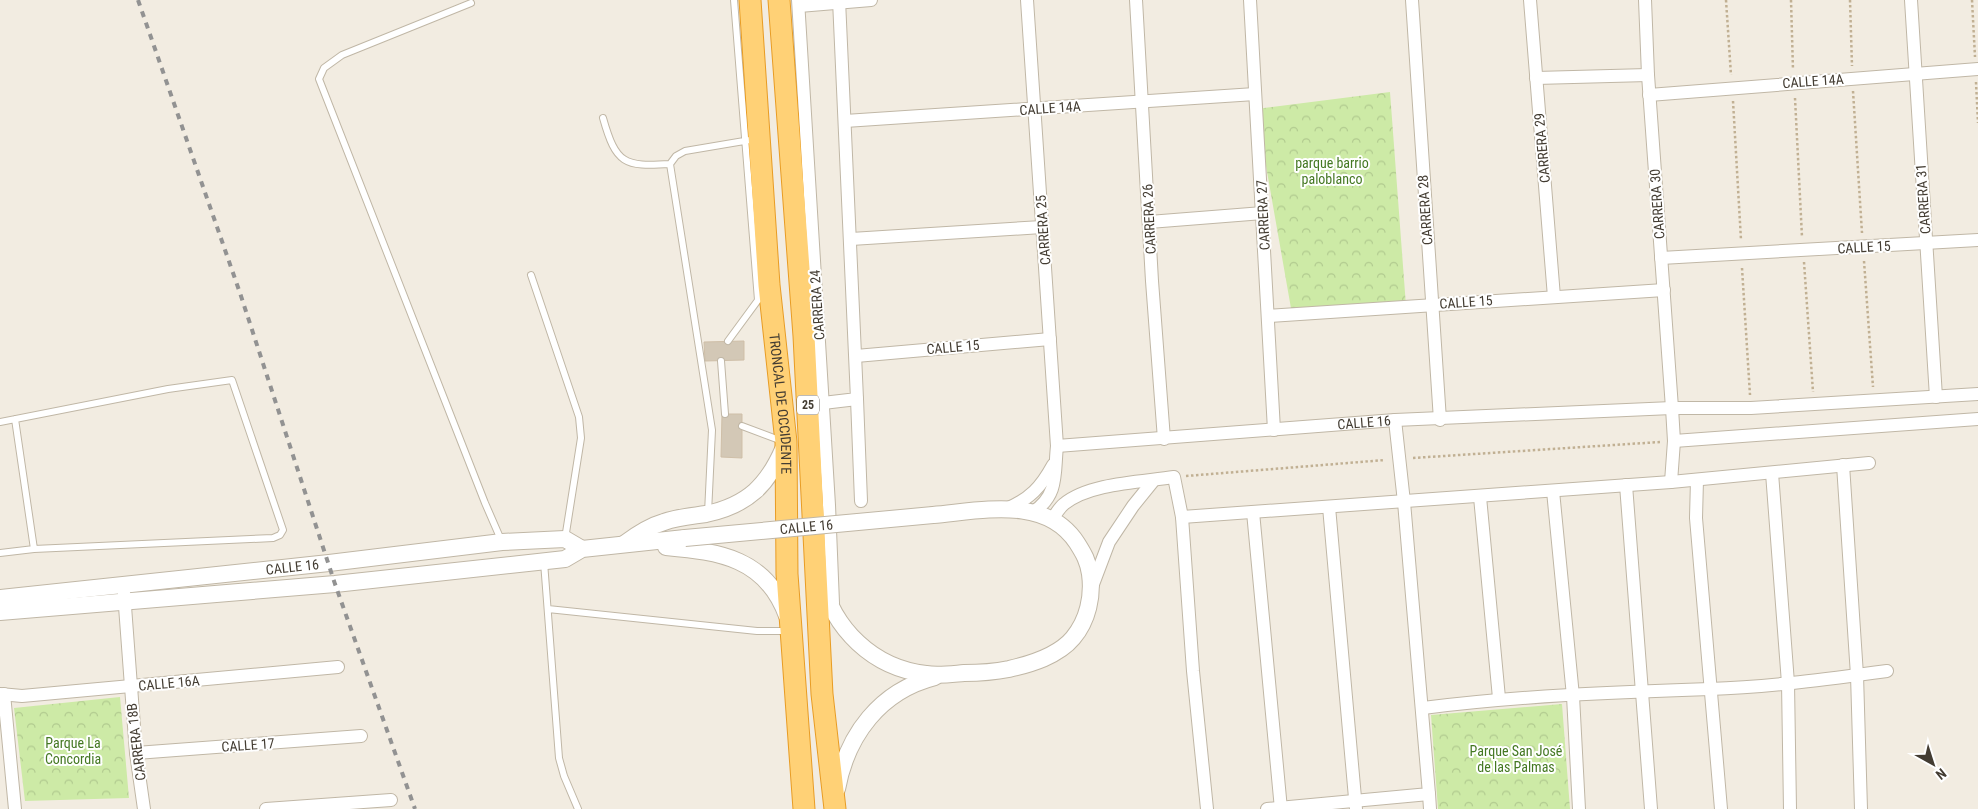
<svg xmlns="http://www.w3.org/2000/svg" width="1978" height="809" font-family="'Roboto Condensed',sans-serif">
<defs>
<pattern id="park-crowns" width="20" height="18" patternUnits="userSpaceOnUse" patternTransform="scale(1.25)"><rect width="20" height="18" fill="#cdeaa6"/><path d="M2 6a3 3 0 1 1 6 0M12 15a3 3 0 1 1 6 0" fill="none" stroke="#b1ca8f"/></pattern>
</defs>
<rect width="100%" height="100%" fill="#f2ece1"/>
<path fill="url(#park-crowns)" d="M1390,92l16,214 -114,8 -36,-205z
M120,697l9,101 -104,3 -11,-93z
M1562,704l8,105h-132l-7,-94z"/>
<path fill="#d3c8b6" stroke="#cfbfa8" d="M744,341v19l-39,1 -1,-19z
M722,414h20v44l-21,-1z"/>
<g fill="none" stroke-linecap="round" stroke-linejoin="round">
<defs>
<path id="service" d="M734,0l24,300
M471,3l-129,52 -18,13 -5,11 166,424 17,39
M603,118c13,46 21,49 67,46
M531,275l48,142 2,21 -16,101
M728,341l33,-45
M721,361l4,53
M0,422l168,-33 64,-9 51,150 -3,5 -7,3 -239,11
M742,426l40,15
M708,513l4,-83 -42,-266 6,-8 9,-5 71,-12
M0,553l34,-4 -19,-130
M544,562l15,196 5,18 14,33
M548,609l209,22h32"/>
<g id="minor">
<path d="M798,0l31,505 4,98"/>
<path d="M1027,0l30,446c-3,27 2,49 -24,66"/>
<path d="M1136,0l16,281 12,158"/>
<path d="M1250,0l24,430"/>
<path d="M1412,0l28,420"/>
<path d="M1530,0l24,297"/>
<path d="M1645,0l3,75 24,333 2,33 -3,41"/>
<path d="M1911,0l25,397"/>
<path d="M799,6l72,-6"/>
<path d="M1536,78l112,-3"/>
<path d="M1649,95l329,-26"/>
<path d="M845,121l410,-27"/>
<path d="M1149,222l114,-9"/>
<path d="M851,239l191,-12"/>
<path d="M1661,258l317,-18"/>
<path d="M1268,316l396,-26"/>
<path d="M856,356l194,-17"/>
<path d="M857,399l4,102"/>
<path d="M823,403l34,-4 -18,-399"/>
<path d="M1674,441l304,-22"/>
<path id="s1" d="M1057,446l338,-26 277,-12h79l227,-14"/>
<path d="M1843,465l14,210 4,134"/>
<path d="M1772,473l16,210 2,126"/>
<path d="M1697,480l-1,38 25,291"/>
<path d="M1626,485l25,324"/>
<path d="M1553,491l20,205 6,113"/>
<path d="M1480,497l19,201"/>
<path d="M1329,507l27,302"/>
<path d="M1006,509c24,-10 35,-22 47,-44"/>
<path d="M1253,512l28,297"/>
<path d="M1182,517l489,-35 198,-19"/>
<path d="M1052,519c4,-5 7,-11 12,-15 25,-21 78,-22 110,-27l8,40 11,154 14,138"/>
<path d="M1092,587l17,-45 24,-36 21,-26"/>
<path d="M124,593l12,160 8,56"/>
<path d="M0,694l22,2 316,-29"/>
<path d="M4,694l11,115"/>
<path d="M1423,708c95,-12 191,-16 287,-19 59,-2 119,-10 177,-18"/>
<path d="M136,753l225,-17"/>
<path d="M1429,794l1,15"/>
<path d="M266,809l125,-9"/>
<path d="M1267,809l162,-15 -25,-292 -9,-82"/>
</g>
<g id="tertiary">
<path d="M624,544c12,-9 26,-18 40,-22 13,-5 29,-6 42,-8 42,-9 62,-29 78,-67"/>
<path d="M666,547c54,5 100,11 121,69"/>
<path d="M821,578c12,51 52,90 105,96 12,2 26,0 38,-1 15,0 30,-1 45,-4 22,-5 49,-13 64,-31 15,-18 20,-42 17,-64 -2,-13 -6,-20 -13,-31 -31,-48 -96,-32 -144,-28"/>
<path id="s2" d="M0,598l329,-35 173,-21 63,-3 17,10"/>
<path d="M0,612l335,-28 230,-25 17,-10 103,-11"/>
<path d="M837,789c10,-54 43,-98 98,-112"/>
</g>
<g id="trunk">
<path id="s3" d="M750,0l19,285 17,157 1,132 17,235"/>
<path d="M779,0l25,336 18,358 13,115"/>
</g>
</defs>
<use href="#service" stroke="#c0b7a6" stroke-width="8"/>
<use href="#minor" stroke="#c0b7a6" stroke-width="14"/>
<use href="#tertiary" stroke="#c0b7a6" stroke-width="18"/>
<use href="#trunk" stroke="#e89c24" stroke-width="23"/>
<path stroke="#c1b093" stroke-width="2.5" stroke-dasharray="2.5 2.5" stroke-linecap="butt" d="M1726,0l5,75
M1791,0l2,70
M1850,0l2,66
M1972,0l3,57
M1976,82l2,41
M1853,91l9,142
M1795,98l7,139
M1733,101l8,139
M1864,261l9,126
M1804,262l9,130
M1742,268l8,127
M1413,458l247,-16
M1186,476l199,-16"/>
<use href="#service" stroke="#fff" stroke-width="6"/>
<use href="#minor" stroke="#fff" stroke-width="12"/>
<use href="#tertiary" stroke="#fff" stroke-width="16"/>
<use href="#trunk" stroke="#ffd176" stroke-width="21"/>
<path stroke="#929292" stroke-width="4" stroke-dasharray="6 6" stroke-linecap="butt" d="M138,0l102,293 95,291 80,225"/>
<defs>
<g id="tertiary-bridge">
<path id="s4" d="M685,538l248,-23"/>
</g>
</defs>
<use href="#tertiary-bridge" stroke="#c0b7a6" stroke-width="18" stroke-linecap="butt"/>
<use href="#tertiary-bridge" stroke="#fff" stroke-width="16"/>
</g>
<g text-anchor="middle" stroke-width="4" stroke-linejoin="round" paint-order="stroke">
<rect fill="#fff" stroke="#7b7670" stroke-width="1" x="797" y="395.5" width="22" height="19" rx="4"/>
<g font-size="12" font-weight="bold" fill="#433c32">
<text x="808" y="409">25</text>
</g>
<g font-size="14" fill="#433c32" stroke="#fff">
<text transform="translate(1813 81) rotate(-4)" y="5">CALLE 14A</text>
<text transform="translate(1050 108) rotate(-4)" y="5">CALLE 14A</text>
<text transform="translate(1542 148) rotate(-95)" y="5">CARRERA 29</text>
<text transform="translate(1923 199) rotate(-94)" y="5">CARRERA 31</text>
<text transform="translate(1657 204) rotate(-94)" y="5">CARRERA 30</text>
<text transform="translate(1425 210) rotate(-94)" y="5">CARRERA 28</text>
<text transform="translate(1263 215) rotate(-93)" y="5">CARRERA 27</text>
<text transform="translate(1149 219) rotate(-93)" y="5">CARRERA 26</text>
<text transform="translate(1043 230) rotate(-94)" y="5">CARRERA 25</text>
<text transform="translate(1864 247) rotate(-3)" y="5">CALLE 15</text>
<text transform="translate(1466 302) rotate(-4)" y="5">CALLE 15</text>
<text transform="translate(817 305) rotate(-94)" y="5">CARRERA 24</text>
<text transform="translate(953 347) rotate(-5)" y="5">CALLE 15</text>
<text dy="5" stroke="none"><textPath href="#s3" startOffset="405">TRONCAL DE OCCIDENTE</textPath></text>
<text dy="5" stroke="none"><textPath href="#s1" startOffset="308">CALLE 16</textPath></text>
<text dy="5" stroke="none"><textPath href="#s4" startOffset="122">CALLE 16</textPath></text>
<text dy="5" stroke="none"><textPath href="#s2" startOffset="294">CALLE 16</textPath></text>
<text transform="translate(169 683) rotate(-5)" y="5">CALLE 16A</text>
<text transform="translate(136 742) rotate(-97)" y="5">CARRERA 18B</text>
<text transform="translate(248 745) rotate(-4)" y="5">CALLE 17</text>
</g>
<g font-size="14" fill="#447822" stroke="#fff">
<text x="1332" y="168">parque barrio<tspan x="1332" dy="16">paloblanco</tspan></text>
<text x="73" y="748">Parque La<tspan x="73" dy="16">Concordia</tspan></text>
<text x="1516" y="756">Parque San José<tspan x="1516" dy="16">de las Palmas</tspan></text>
</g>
</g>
<g transform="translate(1933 764) rotate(141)" stroke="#ffffff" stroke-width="4" paint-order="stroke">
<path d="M0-4L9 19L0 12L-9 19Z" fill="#433c32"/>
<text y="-8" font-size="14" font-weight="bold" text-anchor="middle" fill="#433c32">N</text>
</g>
</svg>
